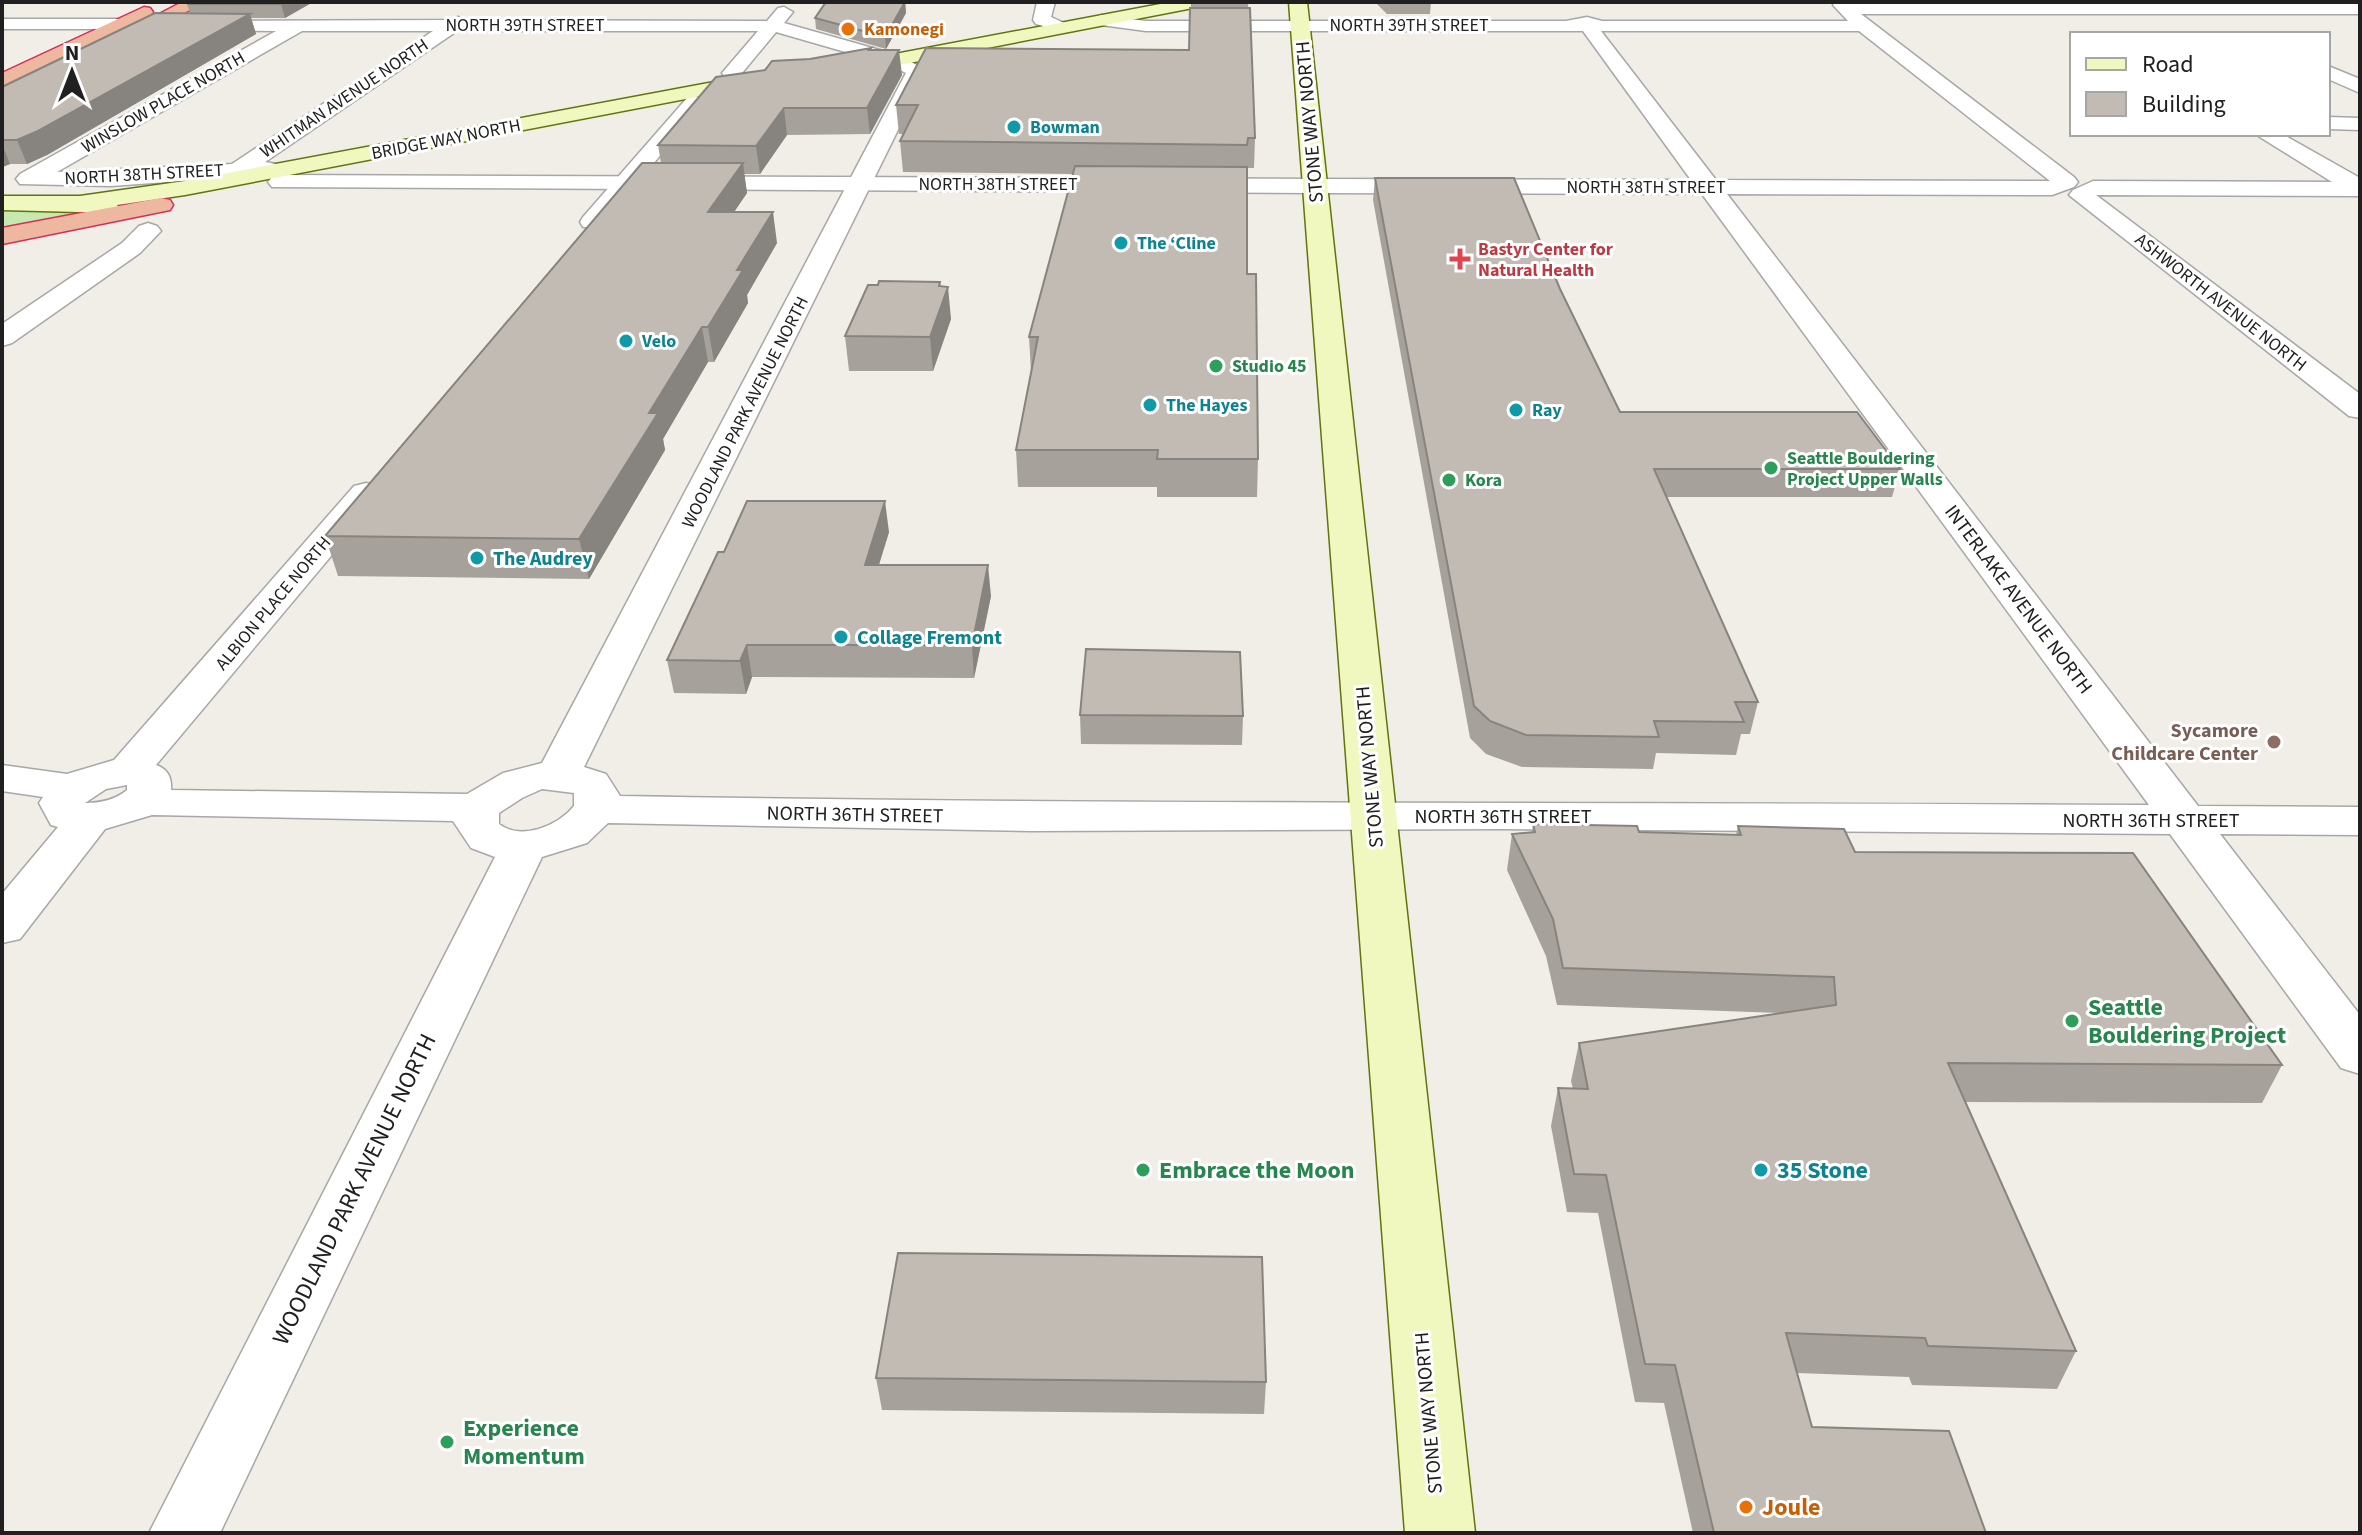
<svg xmlns="http://www.w3.org/2000/svg" width="2362" height="1535" font-family="'Source Sans 3',sans-serif">
<rect width="100%" height="100%" fill="#f0eee7"/>
<path fill="#c7e8b0" d="M2,211l81,2 -81,16z"/>
<g fill="none" stroke-linecap="round" stroke-linejoin="round">
<defs>
<path id="minor" d="M1037,2h18l-4,15 22,10 -3,4 -6,1 -28,-8 -3,-4z
M1835,2l525,2v10h-499l213,163 4,5 -4,5 -22,8 -325,-1 471,612 162,1v28l-140,-1 140,181v59l-19,-6 -171,-234 -669,-5 -469,2 -424,-8 -21,20 -45,14 -322,676h-71l346,-676 -24,-9 -18,-27 -301,-6 -47,14 -85,110 -18,4v-49l56,-67 -7,-2 -12,-22 4,-6 -41,-6v-26l65,9 47,-14 240,-274 12,-3 12,3 5,7 -5,7 -222,265c12,4 16,13 15,25l296,4 36,-21 39,-10 364,-690 -19,-9 -111,-32 -34,41 13,10 -10,6 -17,-8 -6,-8 36,-42h-301l-192,131 11,2 3,5 -3,5 -165,12 -91,-2 -4,-5 4,-5 256,-143 -82,-1 -6,-1 -3,-4 3,-4 261,-1 9,-3 8,3 301,1 11,-13 6,-1 9,5 -9,11 117,33 26,15 -343,696 22,7 14,22c510,9 1019,6 1529,9l-447,-611 -387,-1 -8,-2 -4,-5 4,-5 8,-2 376,1 -108,-149h-437l-45,-6 -9,-5 9,-5 45,6h420l21,-4 15,4h246l-15,-16zM302,31h131l-201,133 -175,8zM1601,31h258l191,150 -334,-1zM127,785v5c-12,10 -26,13 -42,13l21,-14zM542,789l32,4v13c-16,20 -53,35 -75,18v-11l23,-15z
M2328,66l32,13v14l-32,-14z
M694,96l7,2 3,4 -3,4 -100,121h-18l-3,-5 3,-5 104,-119z
M2328,117l32,1v12l-32,-1z
M2255,134h27l78,44v18l-264,-1 264,199v24l-11,-2 -280,-221 4,-5 20,-9 239,1z
M148,223l9,3 4,5 -21,22 -128,90 -10,3v-22l120,-81 17,-17z"/>
<path id="tertiary" d="M2,19h118l9,5 -9,5h-118z
M280,175l1035,4 8,2 4,5 -4,5 -8,2 -1043,-6 -4,-5 4,-5z"/>
<path id="secondary" d="M1171,2h36l-9,5 -356,69 -10,-6 10,-6z
M1289,2h18l168,1531h-70z
M762,73l10,6 -3,4 -584,112 -68,10 2,3 -3,5 -114,-3v-14h78l105,-15z"/>
<path id="trunk" d="M182,2h23l-79,42 -7,2 -9,-6z
M144,7l6,1 3,4 -3,4 -148,71v-14z
M161,198l9,2 3,5 -3,5 -168,34v-16z"/>
</defs>
<use href="#minor" stroke="#a7a7a7" stroke-width="3"/>
<use href="#tertiary" stroke="#a7a7a7" stroke-width="3"/>
<use href="#secondary" stroke="#61750a" stroke-width="3"/>
<use href="#trunk" stroke="#d42f5a" stroke-width="3"/>
<use href="#minor" fill="#fff" fill-rule="evenodd"/>
<use href="#tertiary" fill="#fff" fill-rule="evenodd"/>
<use href="#secondary" fill="#f0f7bf" fill-rule="evenodd"/>
<use href="#trunk" fill="#eeb7a0" fill-rule="evenodd"/>
</g>
<path fill="#a6a19b" d="M192,2h121l-28,16h-34l5,16 -209,121 -20,9h-17l-8,3v-80l188,-74 -3,-9z
M905,2l1,11 -20,36 -70,-20 -1,-11z
M1191,2h57l7,136 -1,30h-7v106l11,185 -1,38h-100v-10h-139l-2,-37 15,-79 -2,-34 44,-163 -170,-2 -3,-31 3,-7h-4l-3,-29 293,-55z
M1375,2h56l-1,12h-43z
M871,50l31,25 -32,59 -83,1 -27,39h-16l3,19 -13,19 43,31 -30,52 1,8 -34,59h-6l-45,77 2,11 -76,129 -251,-3 -13,-40 336,-373 -3,-18 107,-75 45,-11z
M1375,178l185,111 60,123 280,57 -8,28h-225l91,205 -8,32h-9l-5,21 -80,-2 -3,16 -131,-2 -36,-13 -16,-16 -97,-538z
M941,286l10,33 -18,52h-84l-4,-35z
M889,532l-10,33 112,31 -17,82 -222,-1 -6,17 -72,-1 -7,-33 57,-108z
M1080,715l163,1 -1,29 -161,-1z
M1533,824l106,8 97,3 2,-9 117,26 427,213 -20,38 -297,-1 111,249 -19,38 -145,-4 -3,-8 -112,-4 15,54 174,106h-293l-29,-130 -29,-1 -37,-189 -31,-1 -16,-86 7,-38 15,1 -2,-8 8,-38 203,-30 -225,-8 -11,-49 -39,-86 5,-36 20,-1z
M876,1378l390,4 -2,32 -382,-4z"/>
<path fill="#87837e" d="M285,2h28l-28,16 -4,-14z
M905,2l1,11 -20,36 -1,-12z
M250,14l6,20 -209,121 -20,9 -10,-24z
M899,50l3,25 -32,59 -3,-26z
M784,108l3,27 -27,39 -4,-28z
M2,144l8,20 -7,3 -1,-4z
M743,163l4,30 -34,50 -5,-31z
M773,212l4,31 -30,52 1,8 -34,59 -6,-35 29,-57z
M940,282l2,21 6,-16 3,32 -18,52 -3,-34z
M702,327l6,35 -45,77 2,11 -76,129 -10,-40 70,-126z
M885,501l4,31 -20,64 -4,-31z
M988,565l3,31 -17,82 -2,-33z
M747,645l5,32 -6,17 -6,-33z"/>
<path fill="#c1bbb4" stroke="#87837e" stroke-width="2" d="M192,2h93l-4,2h-94z
M826,2h79l-20,35 -70,-19z
M1190,8h60l5,130h-7l-1,7 -347,-4 18,-36h-22l30,-57 263,2z
M155,13l95,1 -212,117 -21,9h-15v-53z
M871,48l-2,2h30l-32,58h-83l-28,38 -98,-1 58,-68 49,-7 7,-9 38,-2z
M642,163h101l-35,49h65l-36,58h6l-35,57h-6l-53,86h9l-79,126 -254,-3z
M1075,166l172,1v107h9l2,185h-101l1,-9h-142l22,-113h-9z
M1375,178h139l46,111 60,123h237l43,57h-246l104,233h-23l9,20 -90,-1 5,16 -133,-2 -36,-14 -16,-15z
M879,281l61,1 -1,4 9,1 -18,50 -85,-1 23,-51h10z
M747,501h138l-20,64h123l-16,80h-225l-7,16 -73,-1 51,-108h6z
M1086,649l154,3 3,64 -163,-1z
M1533,824l104,2 2,6 102,3 -3,-9 106,3 11,23 278,1 149,212 -334,-2 128,288 -148,-5 -3,-8 -139,-5 26,94 137,4 37,102h-272l-39,-168 -30,-1 -39,-189 -32,-1 -16,-86 30,1 -9,-46 257,-38 -2,-28 -271,-9 -10,-49 -41,-85 23,-2z
M898,1253l364,4 4,125 -390,-4z"/>
<g fill="#e8710a" stroke="#fff" stroke-width="3">
<circle cx="848" cy="29" r="8"/>
<circle cx="1746" cy="1507" r="8"/>
</g>
<g fill="#0f9aa8" stroke="#fff" stroke-width="3">
<circle cx="1014" cy="127" r="8"/>
<circle cx="1121" cy="243" r="8"/>
<circle cx="626" cy="341" r="8"/>
<circle cx="1150" cy="405" r="8"/>
<circle cx="1516" cy="410" r="8"/>
<circle cx="477" cy="558" r="8"/>
<circle cx="841" cy="637" r="8"/>
<circle cx="1761" cy="1170" r="8"/>
</g>
<path fill="#e0444e" stroke="#fff" stroke-width="3" d="M1456 247h8v8h8v8h-8v8h-8v-8h-8v-8h8z"/>
<g fill="#2e9e5b" stroke="#fff" stroke-width="3">
<circle cx="1216" cy="366" r="8"/>
<circle cx="1771" cy="468" r="8"/>
<circle cx="1449" cy="480" r="8"/>
<circle cx="2072" cy="1021" r="8"/>
<circle cx="1143" cy="1170" r="8"/>
<circle cx="447" cy="1442" r="8"/>
</g>
<circle fill="#8d6e63" stroke="#fff" stroke-width="3" cx="2274" cy="742" r="8"/>
<g text-anchor="middle" stroke-width="6" stroke-linejoin="round" paint-order="stroke">
<g font-size="18" fill="#202020" stroke="#fff">
<text x="525" y="31">NORTH 39TH STREET</text>
<text x="1409" y="31">NORTH 39TH STREET</text>
<text transform="translate(344 98) rotate(-34)" y="6">WHITMAN AVENUE NORTH</text>
<text transform="translate(163 102) rotate(-30)" y="6">WINSLOW PLACE NORTH</text>
<text transform="translate(446 139) rotate(-11)" y="6">BRIDGE WAY NORTH</text>
<text transform="translate(144 174) rotate(-3)" y="6">NORTH 38TH STREET</text>
<text x="998" y="190">NORTH 38TH STREET</text>
<text x="1646" y="193">NORTH 38TH STREET</text>
<text transform="translate(2221 302) rotate(38)" y="6">ASHWORTH AVENUE NORTH</text>
<text transform="translate(745 412) rotate(-63)" y="6">WOODLAND PARK AVENUE NORTH</text>
<text transform="translate(273 603) rotate(-50)" y="6">ALBION PLACE NORTH</text>
</g>
<g font-size="18" font-weight="bold" fill="#c56008" stroke="#fff" text-anchor="start">
<text x="864" y="35">Kamonegi</text>
</g>
<g font-size="18" font-weight="bold" fill="#0d838f" stroke="#fff" text-anchor="start">
<text x="1030" y="133">Bowman</text>
<text x="1137" y="249">The ‘Cline</text>
<text x="642" y="347">Velo</text>
<text x="1166" y="411">The Hayes</text>
<text x="1532" y="416">Ray</text>
</g>
<g font-size="18" font-weight="bold" fill="#be3a42" stroke="#fff" text-anchor="start">
<text x="1478" y="255">Bastyr Center for<tspan x="1478" dy="21">Natural Health</tspan></text>
</g>
<g font-size="18" font-weight="bold" fill="#27864d" stroke="#fff" text-anchor="start">
<text x="1232" y="372">Studio 45</text>
<text x="1787" y="464">Seattle Bouldering<tspan x="1787" dy="21">Project Upper Walls</tspan></text>
<text x="1465" y="486">Kora</text>
</g>
<g font-size="20" fill="#202020" stroke="#fff">
<text transform="translate(1309 122) rotate(-95)" y="7">STONE WAY NORTH</text>
<text transform="translate(2019 599) rotate(53)" y="7">INTERLAKE AVENUE NORTH</text>
<text transform="translate(1369 767) rotate(-95)" y="7">STONE WAY NORTH</text>
<text transform="translate(855 814) rotate(1)" y="7">NORTH 36TH STREET</text>
<text x="1503" y="823">NORTH 36TH STREET</text>
<text x="2151" y="827">NORTH 36TH STREET</text>
<text transform="translate(1428 1413) rotate(-95)" y="7">STONE WAY NORTH</text>
</g>
<g font-size="20" font-weight="bold" fill="#0d838f" stroke="#fff" text-anchor="start">
<text x="493" y="565">The Audrey</text>
<text x="857" y="644">Collage Fremont</text>
</g>
<g font-size="20" font-weight="bold" fill="#785e54" stroke="#fff" text-anchor="end">
<text x="2258" y="737">Sycamore<tspan x="2258" dy="23">Childcare Center</tspan></text>
</g>
<g font-size="24" font-weight="bold" fill="#27864d" stroke="#fff" text-anchor="start">
<text x="2088" y="1015">Seattle<tspan x="2088" dy="28">Bouldering Project</tspan></text>
<text x="1159" y="1178">Embrace the Moon</text>
<text x="463" y="1436">Experience<tspan x="463" dy="28">Momentum</tspan></text>
</g>
<g font-size="24" font-weight="bold" fill="#0d838f" stroke="#fff" text-anchor="start">
<text x="1777" y="1178">35 Stone</text>
</g>
<g font-size="24" fill="#202020" stroke="#fff">
<text transform="translate(354 1189) rotate(-64)" y="8">WOODLAND PARK AVENUE NORTH</text>
</g>
<g font-size="24" font-weight="bold" fill="#c56008" stroke="#fff" text-anchor="start">
<text x="1762" y="1515">Joule</text>
</g>
</g>
<rect width="2362" height="1535" fill="none" stroke="#202020" stroke-width="8"/>
<rect x="2070" y="32" width="260" height="104" fill="#ffffff" stroke="#a6a6a6" stroke-width="2"/>
<rect x="2086" y="58" width="40" height="12" fill="#f0f7bf" stroke="#a6a6a6" stroke-width="2"/>
<text x="2142" y="72" font-size="24" fill="#202020">Road</text>
<rect x="2086" y="92" width="40" height="24" fill="#c1bbb4" stroke="#a6a6a6" stroke-width="2"/>
<text x="2142" y="112" font-size="24" fill="#202020">Building</text>
<g transform="translate(72 72)" stroke="#ffffff" stroke-width="6" paint-order="stroke">
<path d="M0-6L14 30L0 20L-14 30Z" fill="#202020"/>
<text y="-12" font-size="22" font-weight="bold" text-anchor="middle" fill="#202020">N</text>
</g>
</svg>
